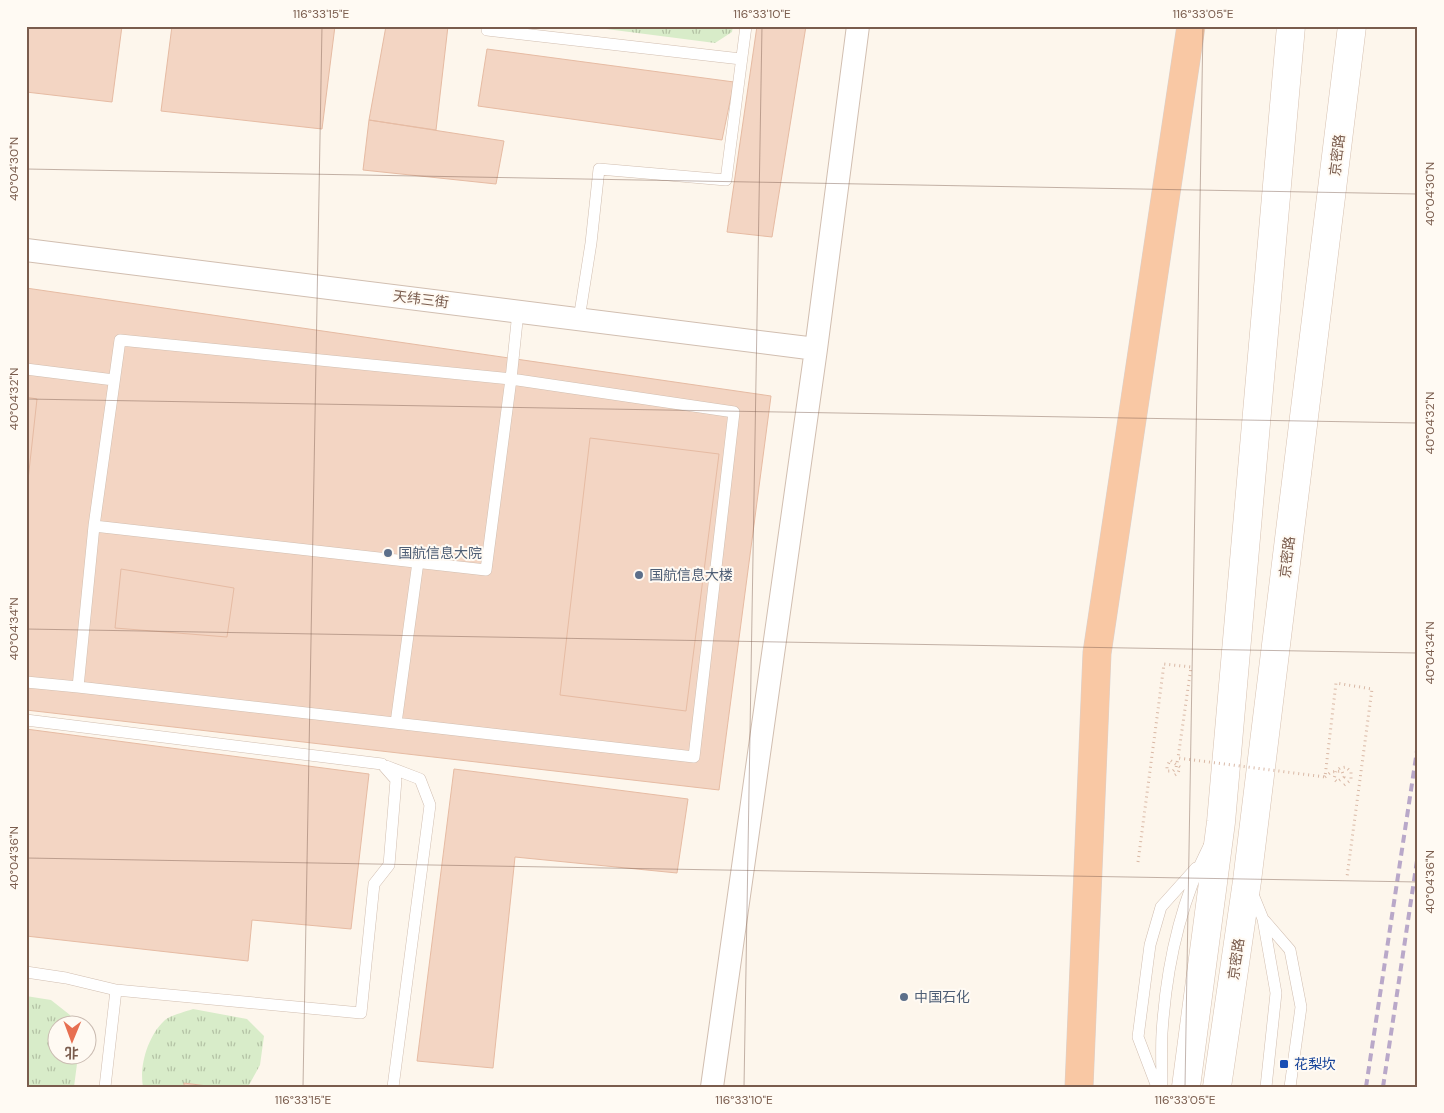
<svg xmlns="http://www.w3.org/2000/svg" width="1444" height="1113" font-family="'DM Sans','Noto Sans SC',sans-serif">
<defs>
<pattern id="grass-tufts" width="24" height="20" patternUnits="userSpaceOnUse" patternTransform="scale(1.25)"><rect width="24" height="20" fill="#d8ecc9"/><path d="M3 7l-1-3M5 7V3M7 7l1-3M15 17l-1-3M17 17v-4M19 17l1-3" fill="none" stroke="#b4c2a5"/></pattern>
</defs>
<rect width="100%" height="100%" fill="#fdf6ec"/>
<path fill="url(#grass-tufts)" d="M583,26h150l-1,6 -17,11z
M26,996l25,4 19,15 5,10 -17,1v30h20l-4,31h-48z
M193,1009l54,10 17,17 -4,29 -12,22h-33l-30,-4 -1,4h-41c-4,-21 5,-51 21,-66 6,-6 21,-9 29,-12z"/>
<path fill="#f3d5c3" stroke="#e6bba3" d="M26,26h96l-10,76 -86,-10z
M172,26h163l-13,103 -161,-18z
M386,26h62l-12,104 -67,-10z
M757,26h49l-34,211 -45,-5z
M487,49l247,33 -12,58 -244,-34z
M369,120l135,21 -8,43 -133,-14z
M26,288l745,108 -52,394 -693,-80z
M26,397l11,2 -11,99z
M590,438l129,16 -33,257 -126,-16z
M121,569l113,19 -7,49 -112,-9z
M26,729l343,45 -18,155 -99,-9 -4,41 -222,-25z
M454,769l234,30 -11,74 -162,-16 -22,211 -76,-7z
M184,1083l31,4h-31z"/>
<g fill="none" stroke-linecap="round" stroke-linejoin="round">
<defs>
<path id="service" d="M487,26v4l254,29
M579,319l12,-76 8,-74 127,11 20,-154
M26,369l88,11
M94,526l26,-186 391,39 223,33 -40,345 -616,-70 16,-161 392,44 25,-191 7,-67
M26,682l52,5
M26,720l356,44 14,16 -7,85 -15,19 -13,129 -245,-23 -50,-12 -40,-6
M396,723l22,-161
M386,766l34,13 10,26 -37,282
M1252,892l11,27 13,74 -10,94
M1264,920l26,30 11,57 -11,80
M105,1087l11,-97
M1157,1087l-19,-50 12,-92 11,-38 35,-39
M1162,1087c0,-18 -1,-36 0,-54 4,-63 18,-130 47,-187"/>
<path id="minor" d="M26,250l790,99
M712,1087l104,-738 42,-323"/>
<path id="secondary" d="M1186,1087l35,-265 70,-796
M1217,1087l30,-206 105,-855"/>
<path id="trunk" d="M1079,1087l18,-434 94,-627"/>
</defs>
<use href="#service" stroke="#d1beb0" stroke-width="12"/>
<use href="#minor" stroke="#d1beb0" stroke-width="24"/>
<use href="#secondary" stroke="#d6c0b0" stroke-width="29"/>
<use href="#trunk" stroke="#dad1cd" stroke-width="29"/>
<path stroke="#d9b8a5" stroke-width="3" stroke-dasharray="1 4" stroke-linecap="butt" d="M1175,775l3,-2 2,-6 -10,-7 -3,7v4h6l3,-3 2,-10
M1325,777l6,-5 11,-1 2,6 -7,5 -3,-3 2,-8 4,-3 6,-1 5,5v8l-8,6"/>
<use href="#service" stroke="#fff" stroke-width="11"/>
<use href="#minor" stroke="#fff" stroke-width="22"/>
<use href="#secondary" stroke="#fff" stroke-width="28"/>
<use href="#trunk" stroke="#f9c8a4" stroke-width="28"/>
<path stroke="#b9a8c9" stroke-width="4" stroke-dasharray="8 5" stroke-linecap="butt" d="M1366,1087l52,-343
M1383,1087l35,-233"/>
<path stroke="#d9b8a5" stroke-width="3" stroke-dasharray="1 4" stroke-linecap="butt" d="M1138,862l26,-198 27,3 -13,91 147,19 11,-94 36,6 -25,188"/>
</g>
<path fill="none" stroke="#7a5c4d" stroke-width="1" stroke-opacity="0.45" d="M26,169l1392,25M26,399l1392,24M26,629l1392,24M26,858l1392,24M303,1087l19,-1061M744,1087l18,-1061M1185,1087l18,-1061"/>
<g fill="#5c6f8a" stroke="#fffaf3" stroke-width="2">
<circle cx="388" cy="553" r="5"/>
<circle cx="639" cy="575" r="5"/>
<circle cx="904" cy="997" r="5"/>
</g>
<rect fill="#1a4fb4" stroke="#fffaf3" stroke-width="2" x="1279" y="1059" width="10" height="10" rx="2.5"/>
<g text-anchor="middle" stroke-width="4" stroke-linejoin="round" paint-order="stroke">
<g font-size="14" fill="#7a5c4d" stroke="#fffaf3">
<text transform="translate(1337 155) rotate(-83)" y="5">京密路</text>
<text transform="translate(421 299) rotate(7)" y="5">天纬三街</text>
<text transform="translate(1287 557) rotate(-83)" y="5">京密路</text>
<text transform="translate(1236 959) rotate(-82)" y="5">京密路</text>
</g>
<g font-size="14" fill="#4e5e75" stroke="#fffaf3" text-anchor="start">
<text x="398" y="558">国航信息大院</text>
<text x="649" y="580">国航信息大楼</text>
<text x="914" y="1002">中国石化</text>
</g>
<g font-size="14" fill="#164399" stroke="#fffaf3" text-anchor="start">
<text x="1294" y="1069">花梨坎</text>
</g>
</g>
<rect width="1444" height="1113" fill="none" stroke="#fffaf3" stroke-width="55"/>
<g transform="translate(72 1040) rotate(181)"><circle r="24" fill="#fffaf3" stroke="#cabbb1"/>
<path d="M0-4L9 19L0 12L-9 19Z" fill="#e76f51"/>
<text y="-8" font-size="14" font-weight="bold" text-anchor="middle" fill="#7a5c4d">北</text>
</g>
<rect x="28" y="28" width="1388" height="1058" fill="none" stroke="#7a5c4d" stroke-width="2"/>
<g font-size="12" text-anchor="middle" fill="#7a5c4d">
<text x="321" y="18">116°33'15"E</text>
<text x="762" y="18">116°33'10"E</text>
<text x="1203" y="18">116°33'05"E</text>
<text transform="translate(14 169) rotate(-90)" y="4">40°04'30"N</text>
<text transform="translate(1430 194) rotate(-90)" y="4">40°04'30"N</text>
<text transform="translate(14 399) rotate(-90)" y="4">40°04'32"N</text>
<text transform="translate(1430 423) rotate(-90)" y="4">40°04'32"N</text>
<text transform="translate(14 629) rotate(-90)" y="4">40°04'34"N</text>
<text transform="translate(1430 653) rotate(-90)" y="4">40°04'34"N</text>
<text transform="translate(14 858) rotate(-90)" y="4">40°04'36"N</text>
<text transform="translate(1430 882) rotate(-90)" y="4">40°04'36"N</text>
<text x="303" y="1104">116°33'15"E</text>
<text x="744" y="1104">116°33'10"E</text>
<text x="1185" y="1104">116°33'05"E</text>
</g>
</svg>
